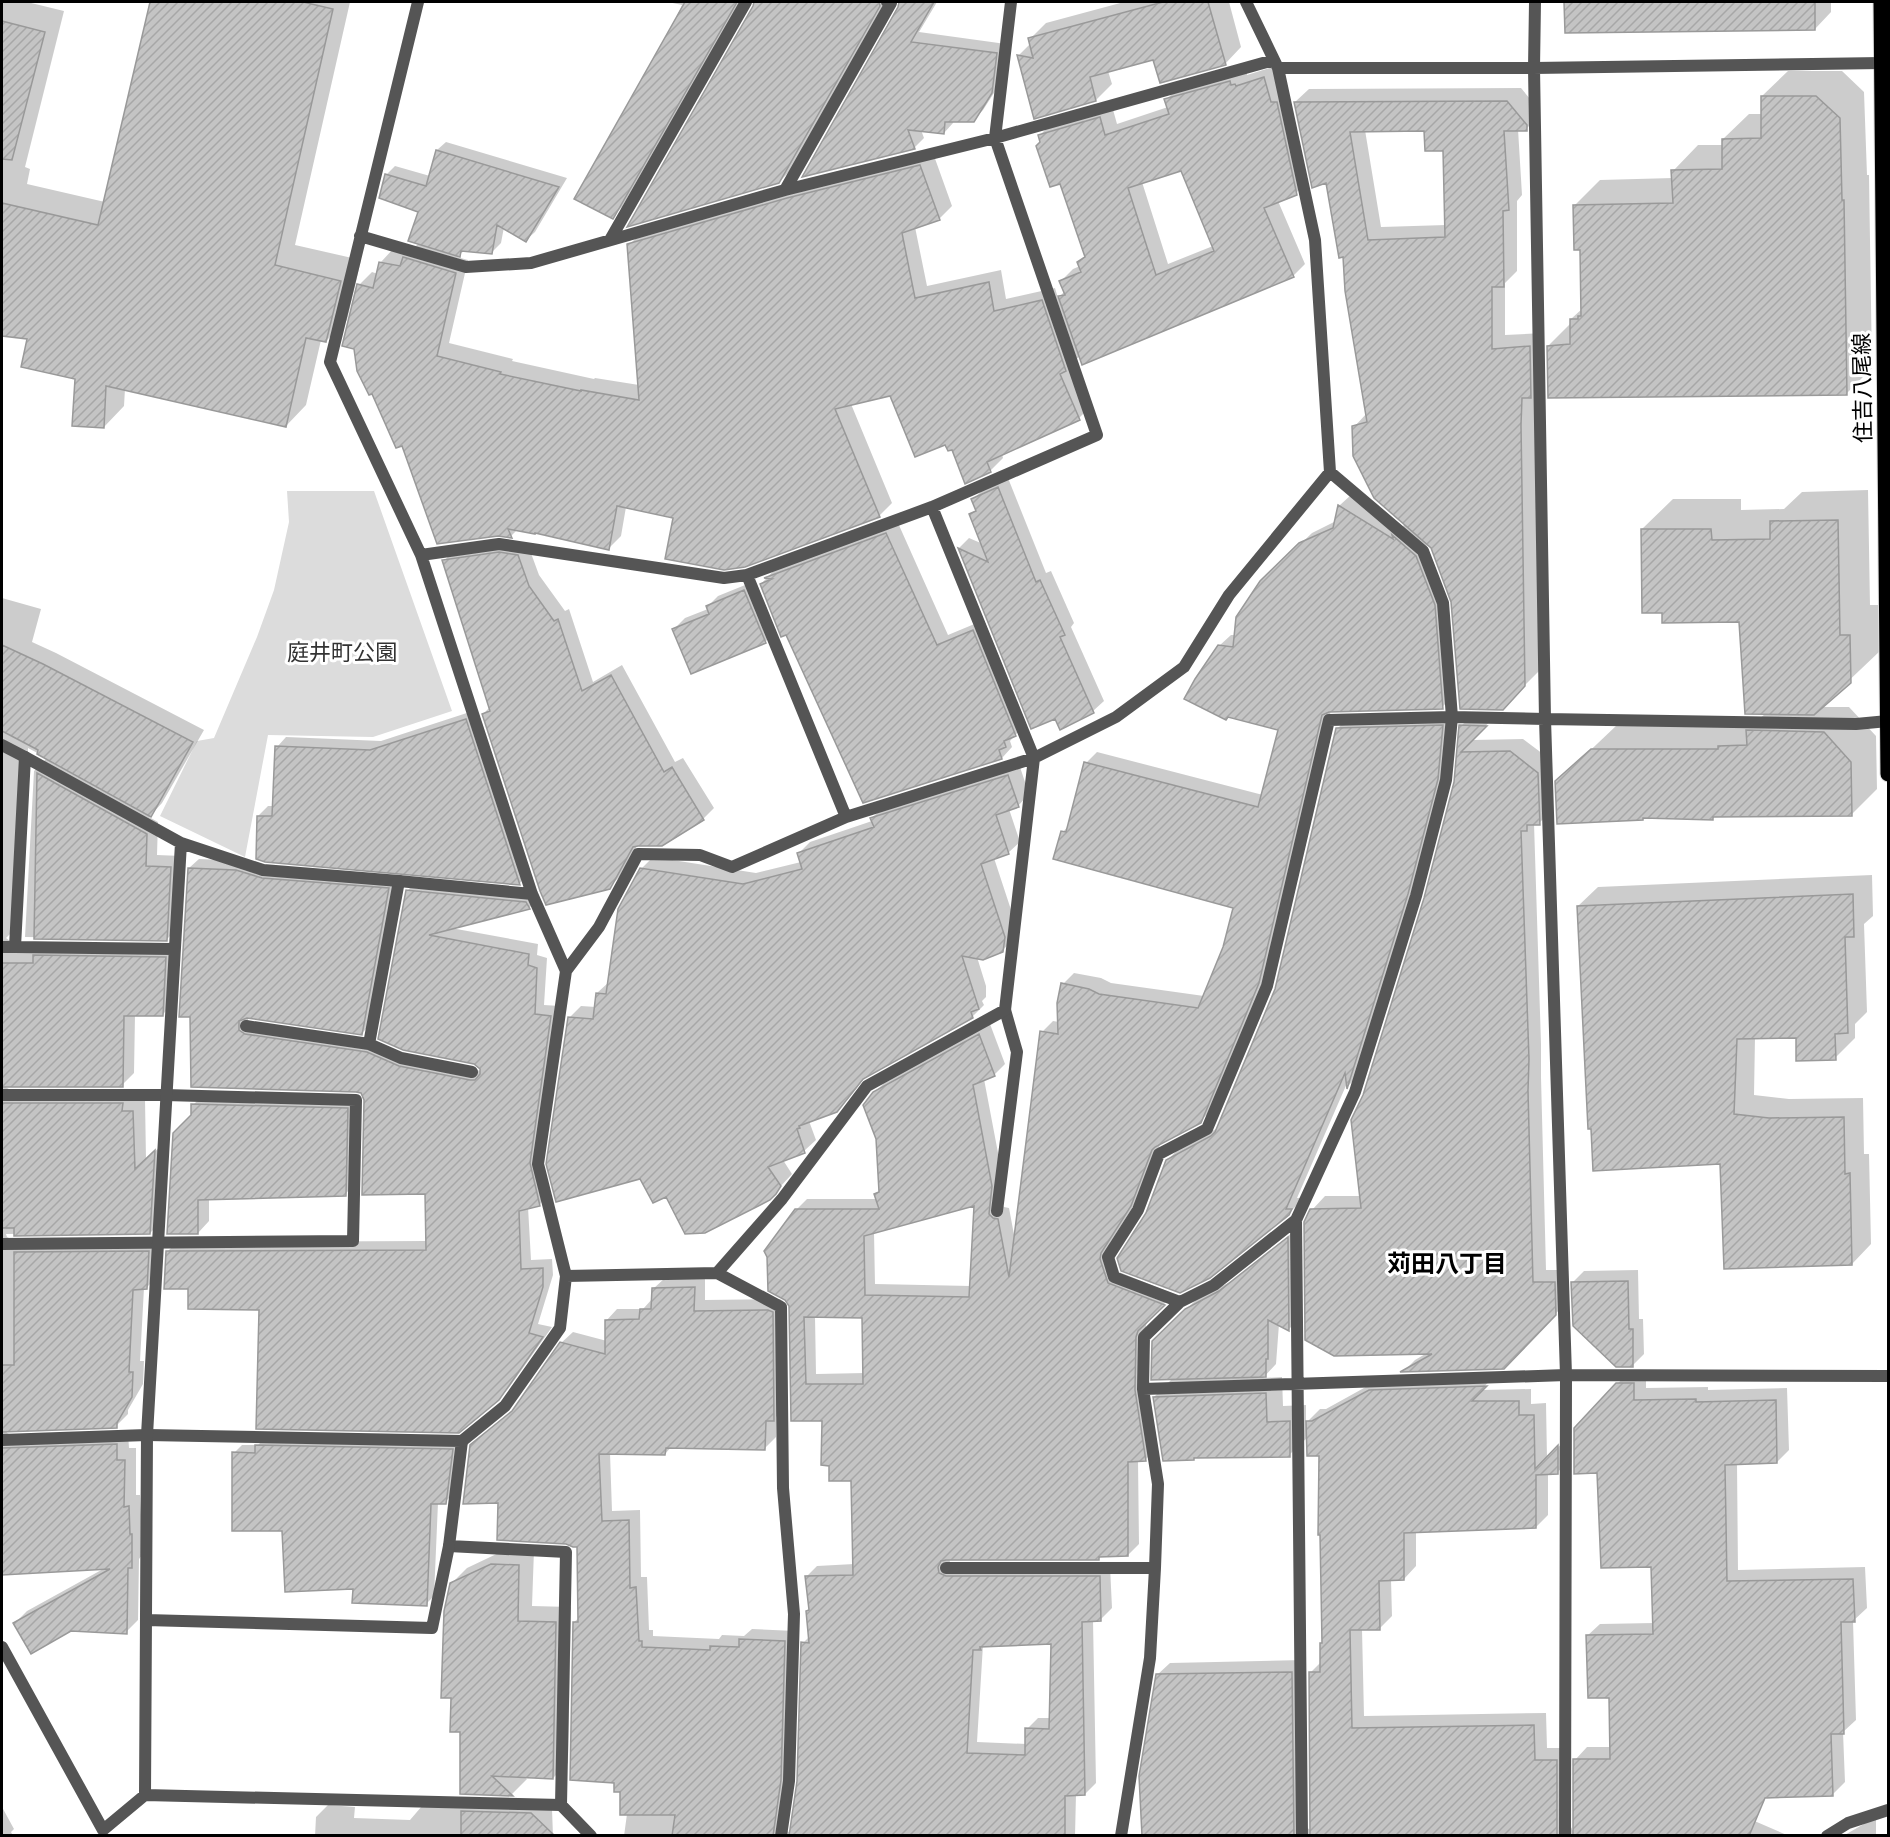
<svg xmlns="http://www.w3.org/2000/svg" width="1890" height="1837" font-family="'Space Grotesk','Noto Sans JP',sans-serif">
<defs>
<pattern id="building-hatch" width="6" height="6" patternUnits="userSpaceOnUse" patternTransform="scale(1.5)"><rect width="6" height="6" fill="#c4c4c4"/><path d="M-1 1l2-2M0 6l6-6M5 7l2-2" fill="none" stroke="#a7a7a7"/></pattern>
</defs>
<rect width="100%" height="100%" fill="#fff"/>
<path fill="#dcdcdc" d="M287,491h87l78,220 -79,26 -105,-2 -23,122 -85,-41 37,-75 17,-3 43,-101 17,-47 15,-68z"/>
<path fill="#0003" fill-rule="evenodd" d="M2,2h25l37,9 -39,156 5,2 -3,15 78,18 46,-200h199l-55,243 66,15 -14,60 -21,21 -5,-1 -15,65 -20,21 -161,-37 -1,17 -20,21 -27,-49 -44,-57 -31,-8z
M668,2h72l-118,205 -10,10 50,-170 20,-42z
M754,2h131l-96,170 -10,10z
M900,2h37l-18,30 87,12 -5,38 -18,28 -10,10h-19l-1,3 -9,10 -23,-3 3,8 -10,10 -109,27z
M1124,2h105l12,45 -16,17 -71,-6 -46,13 4,13 -16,16 -78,-44 13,-13 -1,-4 16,-16z
M1566,2h265v10l-16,17 -249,3z
M1276,66l32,115 -12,12 -18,8 27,63 -12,12 -213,80 -7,6 19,43 -13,13 -77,36 1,4 -13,13 -44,-28 -55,-49 -40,10 41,99 -13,13 -204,1 -49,-10 -5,29 -13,13 -90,-20 -7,7 -108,-92 -44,-159 13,-13 6,2 3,-12 12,-13 16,4 10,-10 1,-32 -34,-36 9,-9 35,10 7,-26 9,-8 121,36 -32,54 -9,8 -22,-13 -3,16 -9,9 -27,-2 -8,7 11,3 -19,83 64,16 -1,2 82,18 1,-1 44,7 -10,-140 13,-13 291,-79 19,53 -13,13 -24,8 12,59 74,-16 5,29 49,-11 3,10 7,-7 -4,-10 12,-12 7,-3 -1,-4 7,-8 -26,-72 -20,-47 12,-12 60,-17 5,18 51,-17 -2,-7 12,-12 69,-16v3zM1182,169l31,77 -45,18 -26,-82z
M1788,71h54l22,21 3,83h2l3,193 -25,25 -299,-47 23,-23v-4l12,-11 -1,-60 -7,-43 25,-25 73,-2v-7l25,-26h25v-6l26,-25h14l-1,-18z
M1521,88l19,23v4l-14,14h-8l4,66 -5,6v70l-12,12v52l39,-2 -5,338 -37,37 -49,-106 -21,-55 -7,-6 20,52 9,103 -12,11 -111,3 -61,261 -59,139 -11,12 -39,20 -20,52 -31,49 9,29 55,22 -25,25 -3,6 -1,53 11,71 -11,11h-7l1,84 -11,11h-26l-3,3h-150l1,4 8,4h152l2,42 -12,12h-7l3,163 -11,11h-9l-1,42h-451l3,-22 -5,-23 -6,-10 -42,-159 6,-5 -2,-71 -78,-45 -29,-55 45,-39 45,-64 12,-11 34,9 -1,-20 11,-12h26l10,-11v-9l12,-11 40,-1v23l75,-1 3,2 1,108 -8,8v20l-11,11 -93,-2 -7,8 -55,-1 2,58 28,-1 1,67h6l2,53h4v6l66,3 3,-4 22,1 8,-7 43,2 -11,197 7,6 8,-53 4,-138 7,-7 -3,-25 3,-2 -4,-32 11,-11 37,-2 -1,-84 -22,-16 -8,-44h-31l4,-210 11,-11h70l-1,-5 5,-5 -7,-96 11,-11 105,-58 15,40 -11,11 -10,4 18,95 -2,28 4,5 5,1 6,32 27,-208 11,-11 6,1 4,-38 11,-11 27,5 10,5 93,13 20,-48 10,-41 -171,-75 6,-7 17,-62 11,-11 166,43 16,-66 -60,-83 12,-11h4l26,-53 51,-49 24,-12 4,-16 11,-10 51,32 3,-3 -51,-97 13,-14 -22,-159 -18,-73 -32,-79 14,-13zM1365,130h61l19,20 1,75 -65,2zM976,1204l-5,82 -96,-2 -1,-52zM815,1316l49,1 1,56 -49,1zM1052,1643l-2,75h-12l-11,11v15l-50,-2 6,-97z
M1008,478l38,95 5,-2 23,52 -3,4 33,74 -11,10 -38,6 -23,10 -73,-179 10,-10 14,6 -12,-30 6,-6 -4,-9 11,-10z
M1868,490l2,115h10v46l-59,56h28l27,29 1,53 -25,25 -137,2 -2,2 -69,-1 -2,2 -85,-37 60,-57 140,-4 9,-8 -26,-93 -77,-9 -21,-82 31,-30h68v11l43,-1 18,-17z
M898,523l50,112 36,-15 42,103 -16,18 2,6 -10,11 -215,-125 -26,-49 16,-17z
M528,545l11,30 26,36 4,-2 24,73 29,-17 53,97 8,-4 31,50 -11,11 -65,25 -18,32 -11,12 -126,-174 7,-7 -46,-146 10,-11z
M755,581l21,50 -11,11 -91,-13 11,-11 23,-9 -1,-2 11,-11z
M2,598l39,11 -9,33 24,11 148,77 -42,73 -13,14 9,5 -1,33 25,1 -4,72 -11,11 -142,-2 9,-166 13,-13 -19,-10 -9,177 -13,13 8,6 163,2 -3,57 -12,12h-27l-1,58 -12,12h-120l12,7 131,7 1,61 20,-19 -4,80 -12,12 -144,1 1,3 8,4 146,-1 -3,36 -12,12h-2l-4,73h4l-1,23 -15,26v4l-12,12 -110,4 1,3 8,4 113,-4 1,15h7v47h4l3,59 -4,5 -1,61 -12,12 -111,-9 12,-12 78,-43 -103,5z
M476,710l53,163 -9,10 -255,-23 -7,-44 10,-10h6l3,-59 9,-10 95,4z
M1474,713l23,1 -25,26 51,-1 28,21 2,50 -14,13h-5l7,221v33l5,193h21l1,31 -65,66 -99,4 11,-11 12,-7 -115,-143 13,-14h36l3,-101 61,-196 31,-117 5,-56z
M1454,714l-5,52 -90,309 -11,11v-5l-51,117h5l-1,3 -13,13h-141l20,-53 12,-13 39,-20 58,-138 61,-261 12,-12z
M1019,764l10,30 -11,12 -9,3 11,33 -12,11 -14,5 22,67 -2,13 -11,12 -26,7 9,29v11l-4,4 2,4 -12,12 -105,58 -19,24 -12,12 -27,10 7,19 -12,11 -21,9 9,14 -23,25 -200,-181 12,-12 15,1 1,-14 12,-11 32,-113 12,-12 103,16 45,-11 -2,-9 11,-11 62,-21 -1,-2 12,-12z
M199,859l47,2 26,8 126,10 -26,144 -10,10 -114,-17v4l7,5 226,46 -74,-180 10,-10 122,17 -10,10 -78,20 87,16 -1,11 10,3 -3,47 16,1 -21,146 10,43 -10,10 -11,2 3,53 21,-1 1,16 -15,49 14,3 -44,62 -10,10 -238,-91 -70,-21 -23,-35 10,-10 250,-1v-49l-65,-100 -169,-6 -4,-218z
M1872,875l1,41 -9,8 3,88 -12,12v14l-20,20 -38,-21h-42l-1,58 35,4 74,-1 1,56h5l2,90 -19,20 -130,-101 -144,-257 20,-19z
M205,1093l154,4 -2,86 -12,11 -136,4v23l-11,12 -5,-128z
M1298,1228l1,91 -10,10 -10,-5 -3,40 -13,14 19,-1 1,29 23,-1v18l14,-14h6l56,-31 114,-4 -15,16 50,-1v15l15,-1 1,56 22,-23v24l-12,13h-9v42l-12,12 -120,4v35l-12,13h-13l1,37 -12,12 -18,1 2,87 182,-3 1,35h22v75l6,12v-75l12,-13h24l-1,-51 -23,-60 13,-12 54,-1 -2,-58 -35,-181 13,-12h16v16l62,-1v3l79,-2 2,62 -12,12 -40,1 1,107 127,-3 2,41 -14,13 3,99 -13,12 2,50 -12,12 -134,3 90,39h-646l14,-161 13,-12 134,-3 3,168 4,2 -1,-157 12,-12 2,-20 -4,-186 -12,-18 -19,18 -93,2 -3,2 -39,-62 19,-19 -19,-37 44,-43 34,-17z
M1638,1270l1,49h4l1,35 -11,11 -60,-83 11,-11z
M265,1438l195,4 -7,52 -8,8 -7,1 -4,93 -8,8 -71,-17 -71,-58 -50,-76 8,-8h16z
M507,1549l27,1 -2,56 39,1 -3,156 -15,15 -30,-2 4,3 -15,15 -50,-1v-62l-11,-147 16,-16z
M328,1805l27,2 -1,11 56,2 12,-14 130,3 1,27h-238l1,-19z
M2,1807l12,22 -3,3 2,4h-11z
M1876,1817v19h-33z"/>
<path fill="url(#building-hatch)" stroke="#999" stroke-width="1.5" fill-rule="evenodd" d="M150,2h153l30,7 -58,256 66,16 -15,61 -20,-4 -20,89 -180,-41 -2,42 -32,-2 3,-47 -54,-12 6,-28 -25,-3v-133l96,22z
M685,2h52l-124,217 -39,-20z
M754,2h125l1,4 -101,177 -152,44 126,-221z
M899,2h35l-23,40 86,11 -5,40 -18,29h-29l-1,12 -36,-4 7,19 -113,28 96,-170z
M1163,2h45l18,63 -66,18 -7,-23 -63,17 6,24 -62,18 -17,-64 16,3 -5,-20z
M1564,2h251v28l-250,3z
M2,21l43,11 -33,128 -10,-1z
M1264,77l7,25h6l20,93 -33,13 30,69 -212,88 -24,-69 7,-1 -6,-14 22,-9 -4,-10 8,-5 -25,-73 -10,3 -14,-41 4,-4 -2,-7 62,-18 5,18 64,-21 -5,-15 66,-18 1,4 4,-1 1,2zM1181,171l33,80 -58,24 -28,-87z
M1761,96h55l24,22 2,82h2l3,195 -299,3 -1,-52 23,-2v-25h8v-3h3l-1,-66h-6l-1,-45 100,-2 -2,-33 51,-1v-30l39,-1z
M1507,101l20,24v6h-23l5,79 -6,1 1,76h-12v62l38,-3 1,52h-9l-1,27 4,261 -22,24 -43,-1 -9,-107 -20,-54 -57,-50 -21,-42 -1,-30 15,-4 -22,-131 -2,-34 -4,1 -13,-75 -14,5 -18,-86zM1424,131l1,20h18l2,86 -77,3 -18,-108z
M436,150l123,37 -33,55 -29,-17 -5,29 -31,-3 -1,6 -52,-16 10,-29 -39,-14 6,-24 41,12z
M920,165l20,55 -38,13 13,65 74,-16 5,29 48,-11 24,71 -6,3 20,46 -93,42 4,10 -26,12 -13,-34 -4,1 -3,-6 -30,12 -25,-61 -55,13 45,108 -135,50 -21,3 -59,-11 8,-41 -56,-12 -8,44 -74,-17v1l-27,-5 4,9 -14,-2 -61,8 -35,-98 -6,2 -24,-54 -3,1 -12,-24 -3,-22 -12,-3 15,-62 16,4 6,-26 21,4 3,-9 53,16 -19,83 64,16 -1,2 81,17v-1l58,10 -12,-156 160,-46z
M998,487l38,95 4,-2 25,55 -5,2 34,76 -34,17 -5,-11 -24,10 -73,-181 30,14 -19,-48 7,-3 -5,-12z
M1338,505l55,34 -1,-4 24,21 19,49 8,104 -114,3 -7,3 -63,268 -58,140 -46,24 -3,3 -21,56 -30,47 -1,6 8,24 57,22 -27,26 -2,6 -1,53 11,71 -18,1v94l-29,1v3h-153l-5,1 -3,6 1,6 7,3h154l1,45 -19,1 3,173 -20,1v40h-276l8,-55 4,-139 8,1 -3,-32 3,-1 -4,-34 48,-1 -2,-94h-22v-15l-8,-1 1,-44h-31l-2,-115 -4,-6 -17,-9 -1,-34 -3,-6 31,-42h84l-5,-15 5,-2 -3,-53 -13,-34 10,-13 106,-58 16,42 -22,9 19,101 -3,28 4,4 5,1 11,58 31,-246 18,3 -1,-31 4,-20 28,6 10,5 99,14 25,-61 10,-39 -180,-49 8,-28 5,1 18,-70 174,45 20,-77 -50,-13 -2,3 -42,-21 11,-20 23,-34 15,2 3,-30 24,-36 39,-38 34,-15zM974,1206l-5,91 -104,-2 -1,-59zM804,1317l58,1 1,66h-57zM1051,1644l-2,85 -24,-1v27l-58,-2 6,-103h8l-1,-3z
M1838,520l2,115h10l1,48 -37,32 -69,-1 -6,-92 -77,1v-10h-20l-1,-84h70l1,11 58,-1v-18z
M886,533l51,112 36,-15 43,106 -12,5 2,6 -7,3 3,9 -139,44 -77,-168 -5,2 -21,-53 12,-5 -8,-1z
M499,552l19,3 11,31 25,35 4,-2 24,72 29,-16 53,97 8,-5 32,53 -42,26h-24l-5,1 -23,42 -64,16 -6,-14 -58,-177 8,-3 -48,-151z
M744,590l22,53 -75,31 -19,-45 37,-15 -3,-8z
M2,645l41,19 150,78 -42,75 -114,-63 1,-4 -36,-19z
M466,719l54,166 -255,-23 -9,-3 1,-43h15l3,-70 95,4z
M1443,725l-5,54 -30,115 -61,195 -2,-16 -59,136h6l-3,6 -79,63 -30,15 -59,-22 -4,-13 29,-45 20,-53 45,-24 4,-4 60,-143 61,-261z
M1459,725l28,1 -26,26 49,-1 28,22 2,52h-13v6h-6l8,228 -1,32 5,191h22l1,33 -52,54 -104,3 32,-18 -98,2 -29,-16 -1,-118 6,-13 51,-1 -10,-88 12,-25 61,-197 30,-116z
M1746,730l78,2 27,30 1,54 -139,1v3l-70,-2v2l-86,4 -2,-43 36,-32h127v-3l29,-1z
M37,773l110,61 -1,32 25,1 -4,74 -133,-2z
M1008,775l11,32 -23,8 13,39 -28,10 24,73 -2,15 -20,8 -21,-4 17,53 -8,3 2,6 -110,61 -26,33 -38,14 1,2 -3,1 8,24 -37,14 13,19 -5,8 -6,6 -65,33 -20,1 -19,-37 -13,6 -13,-24 -84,23 -10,-38 22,-147 25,2 3,-26 10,1 12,-85 22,-41 103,16 59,-15 -5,-16 77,-26 -4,-9z
M188,868l48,2 26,8 127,10 -27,147 -115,-17 -8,3v9l6,4 122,18 32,14 71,14h5l5,-6v-5l-6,-5 -71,-14 -25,-11 28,-149 120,12 4,7 -101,26 100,19 -1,11 9,3 -2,46 16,2 -21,147 10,43 -21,5 2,58 22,-1v19l-14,46 14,4 -44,63 -40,33 -203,-4 3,-119 -71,-1v-20h-24l2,-38 260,-1 -1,-56 -63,1 2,-95 -3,-7 -5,-1 -165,-5 -1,-70h-11z
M1853,894l1,43h-9l3,96 -13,1 1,26 -40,1v-23l-59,1 -3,75 35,4 75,-1 1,57 5,-1 2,92 -128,4 -4,-105 -127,7 -2,-42h-3l-11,-223z
M33,955l133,2 -3,59h-39l-1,71h-121v-124h31z
M2,1103h121l-1,8h11l2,58 20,-19 -5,84 -136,2v-8h-12z
M191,1104l157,4 -2,88 -148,4v34h-31l6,-101 18,-18z
M1288,1237l1,94 -21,-11v39h-2v18l-115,3 1,-39 33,-32 34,-18z
M149,1251l-2,38 -14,1 -4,82h4l-1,25 -15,26v5l-115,4v-67h12v-113z
M1628,1281l1,48h4v38h-17l-43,-41 -2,-44z
M695,1287l-1,24 74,-1 5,2 1,109h-8l-1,29 -99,-2 -1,7 -66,-1 3,67 27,-1 1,68 6,-1 3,54h3v6l68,3v-4l29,1v-8l46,2 -4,139 -8,56h-101l3,-21h-55v-23h-6v-9l-44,-3 3,-158h5l-1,-75h-4l-7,-3 -69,-4 1,-37 -35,1 7,-59 42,-34 48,-69 45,12v-34l34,-1 1,-10h11l1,-21z
M1616,1383h18v17l62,-1v3l80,-2 1,63 -52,2 2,116 126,-2 2,43h-14l3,112h-13l2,62 -68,2 -16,38h-176v-77h37l-1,-61h-21l-2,-63 67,-1 -2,-67 -50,1 -4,-95 -23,1v-46z
M1487,1386l-15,15h47v14h15l1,54 23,-24v29l-22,1v53l-132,5v47l-25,1 1,49h-30l2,98 182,-3 1,35h22v76h-247l-1,-164h11v-29h2l-2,-108h-2l1,-79h-12l-1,-35h6l57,-31z
M1266,1393l1,29 23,-1v36l-96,1v2l-31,1 -10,-64z
M117,1444v16h8l-1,47 5,-1 1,28h2v34h-4l-1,66 -56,-3 -40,23 -18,-31 97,-54 -108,6v-127z
M255,1445l198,4 -7,55h-15l-4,102 -75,-3 1,-14 -68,3 -3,-61h-50v-79l23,1z
M491,1564l28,1 -1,56 38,1 -3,157 -61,-3 21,20 -53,-2v-62h-10l1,-34h-10l3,-87 6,-28z
M1292,1672l2,164h-152l-3,-60 17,-102z
M461,1811l70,2 24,23h-94z"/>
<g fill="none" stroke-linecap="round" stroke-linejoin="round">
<defs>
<path id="primary" d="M1881,2l7,772"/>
</defs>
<use href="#primary" stroke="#dbdbdb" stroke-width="17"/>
<path stroke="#555" stroke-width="12" d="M2,745l23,12
M2,947h13
M246,1026l123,18 32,14 71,14
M369,1044l30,-163
M2,1095h163l191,5 -3,141 -351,3
M997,1211l20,-159 -12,-42
M147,1435l315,6 -13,105 117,6 -5,253 30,31"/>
<path stroke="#555" stroke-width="12" d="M418,2l-88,360 91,193 111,339 34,77 -28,193 28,112 -6,52 -55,78 -43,35
M1246,2l32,66 37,172 15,232 93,79 20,52 9,114 93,2 21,656 -1,461
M1535,2l-1,66 11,651 311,5 32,-3
M1278,68h256l348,-5
M785,190l106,-187 -4,-1
M360,236l106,31 65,-4 254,-73 210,-52 279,-78
M610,240l136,-238
M421,555l78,-11 225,34 23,-3 185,-68 165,-72 -102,-297 16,-136
M747,575l99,242
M181,843l-34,592 -2,360 416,10
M173,949l-158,-2 10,-190 156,86 82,27 136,11 133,13
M566,971l33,-44 39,-73 62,1 32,12 114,-50 188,-59 82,-41 68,-50 45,-72 101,-123
M717,1273l65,-74 85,-113 138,-76 29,-252 -102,-251
M566,1276l151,-3 64,34 2,181 11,126 -5,167 -8,55
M1180,1302l34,-17 82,-65
M1143,1389l423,-14 322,1
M2,1440l145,-5
M946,1568h209
M146,1620l286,8 17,-82
M2,1647l101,183 42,-35
M1121,1836l29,-178 5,-90 3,-84 -15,-95 1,-52 36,-35 -66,-25 -6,-20 30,-47 21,-56 48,-25 60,-143 62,-266 123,-3 -6,63 -30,116 -61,196 -59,128 6,616
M1827,1836l21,-13 40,-13"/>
<use href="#primary" stroke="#000" stroke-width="15"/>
</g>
<g text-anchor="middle" stroke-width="6" stroke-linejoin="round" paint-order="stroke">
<g font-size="22" fill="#000" stroke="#fff">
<text transform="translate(1862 388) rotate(-91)" y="8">住吉八尾線</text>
</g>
<g font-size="22" fill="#333" stroke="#fff">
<text x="342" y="660">庭井町公園</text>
</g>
<g font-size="24" font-weight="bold" fill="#000" stroke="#fff">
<text x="1447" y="1272">苅田八丁目</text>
</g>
</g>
<rect width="1890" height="1837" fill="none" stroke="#000000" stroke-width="6"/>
</svg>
